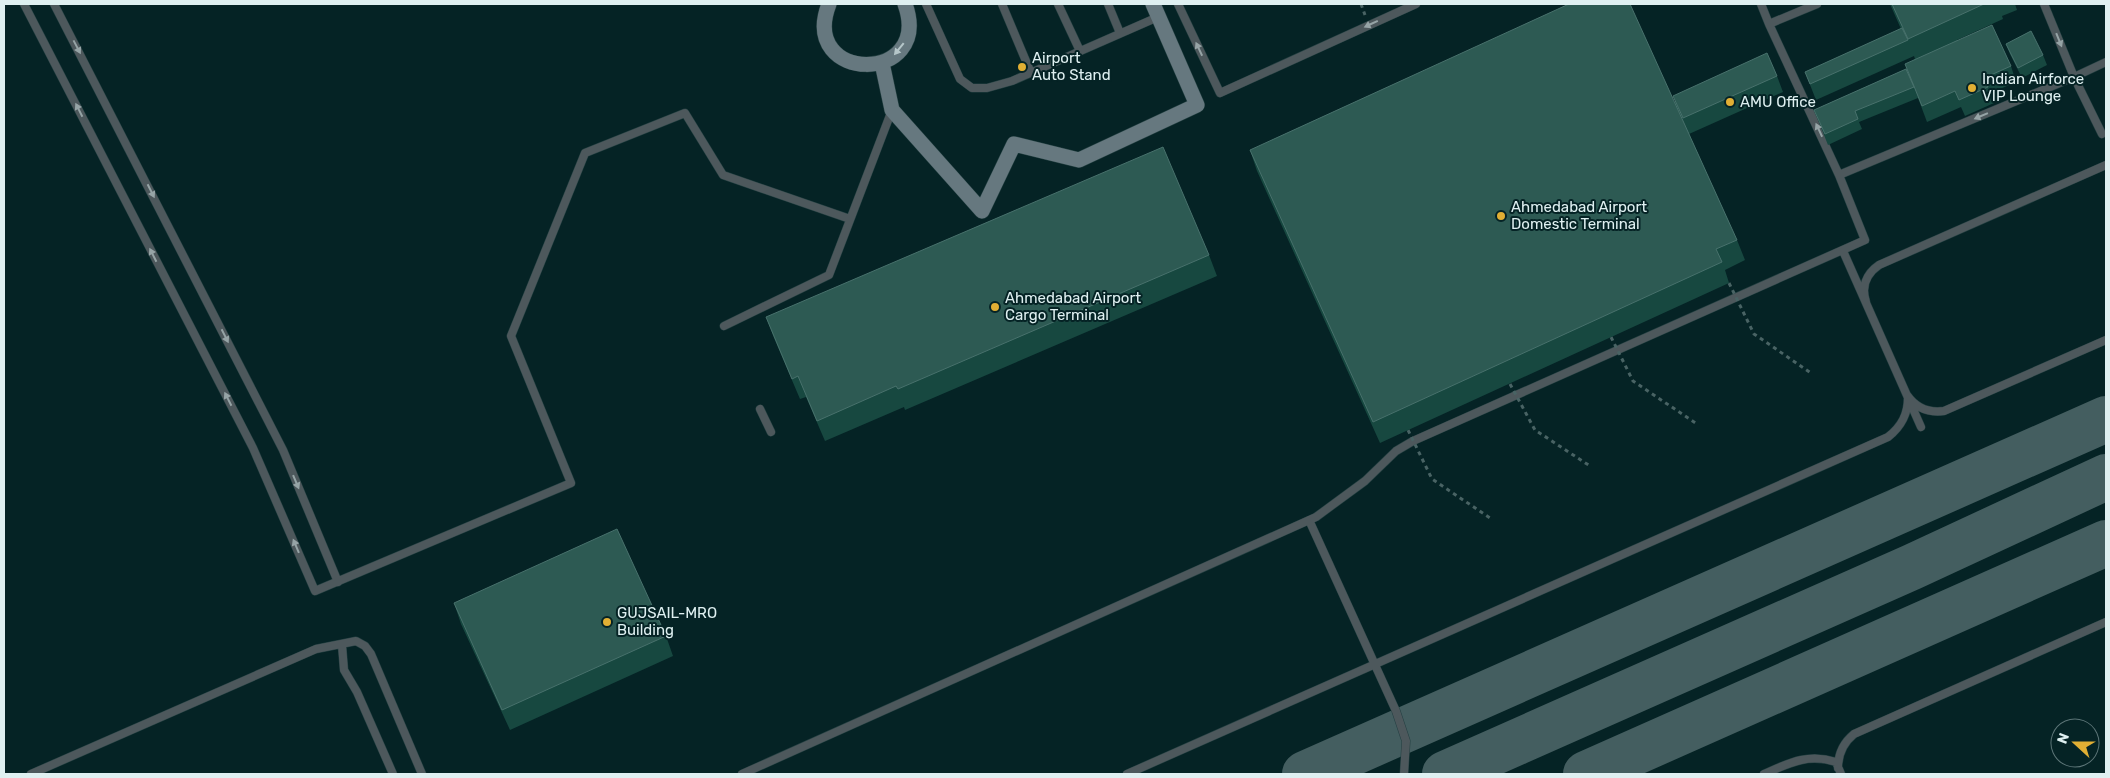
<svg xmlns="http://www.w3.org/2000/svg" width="2110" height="778" font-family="Rubik,sans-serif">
<rect width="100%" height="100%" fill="#052325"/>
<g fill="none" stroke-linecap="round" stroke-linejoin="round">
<path stroke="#445e60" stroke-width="46" d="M1305,774l801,-355
M1445,774l467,-207 194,-90
M1586,774l520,-231"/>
<defs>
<path id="lane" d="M24,4l229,444 62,143 256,-108 -60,-147 74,-183 100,-40 38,62 127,44
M54,4l229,446 55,132
M926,4l34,75 12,9h15l25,-7 146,-64
M1002,4l29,69
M1058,4l22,47
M1108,4l12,29
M1178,4l42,89 196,-89
M1761,4l8,20 48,-20
M2044,4l30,73 28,57
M1839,175l235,-98 32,-15
M1843,251l78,176
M1866,302c-5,-15 0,-28 13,-37l227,-100
M724,326l105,-51 63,-165
M1907,395c9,13 22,18 37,16l162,-71
M760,409l11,23
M1309,520l87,191 10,30 -2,33
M342,645l2,25 13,22 36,82
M1838,768c0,-14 5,-25 16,-34l252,-112
M31,774l285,-125 40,-8 9,5 6,8 51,120
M742,774l574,-257 49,-36 31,-30 17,-10 452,-201 -26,-65 -70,-151
M1127,774l761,-337c14,-11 20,-23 20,-40
M1764,774c25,-11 44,-21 72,-12l5,12"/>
<path id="secondary" d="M829,4c-31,80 105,81 76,0
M882,63l10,47 90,101 32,-67 65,16 118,-55 -44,-101"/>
</defs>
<use href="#lane" stroke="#244042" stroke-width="9"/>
<use href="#secondary" stroke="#244042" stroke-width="16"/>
<path stroke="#496364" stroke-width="3" stroke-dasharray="4 4" stroke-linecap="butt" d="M1361,4l4,11"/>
<use href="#lane" stroke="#4d585c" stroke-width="8"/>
<use href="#secondary" stroke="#66787f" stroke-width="15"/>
<path stroke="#496364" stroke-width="3" stroke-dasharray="4 4" stroke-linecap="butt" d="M1729,283l25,51 57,39
M1611,337l22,44 64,43
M1510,384l25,46 55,36
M1408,430l24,49 58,39"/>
</g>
<path fill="#174840" d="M1890,4h125l2,6 -15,6 1,3 -46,21 54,26 5,16 -25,11 3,10 -29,13 -4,-9 -34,15 -9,-24 -59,24 3,7 -34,16 -14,-35 92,-41 9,-10 -1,-3 -98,44 -11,-28 96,-43z
M2006,44l37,11 4,10 -25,13 -12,-24z
M1777,76l6,16 -94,42 48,106 8,20 -20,10 4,13 -349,160 -123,-272 -7,-21 425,-48z
M1209,255l8,21 -312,134 -1,-3 -79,34 -19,-44 -6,2 -26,-61 -8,-21z
M454,603l212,33 7,20 -163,74 -49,-106z"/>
<path fill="#2d5a53" stroke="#48716c" d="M1569,4h61l107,236 -21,9 6,13 -349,160 -123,-272z
M1892,4h92l-76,35z
M1992,25l19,41 -27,12 4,9 -29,13 -4,-9 -33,15 -17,-42z
M1902,28l6,12 -98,44 -5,-12z
M2031,31l12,24 -25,13 -12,-24z
M1767,53l10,23 -94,42 -10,-22z
M1906,69l8,18 -59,24 3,8 -33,15 -11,-24z
M1163,147l46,108 -311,134 -2,-3 -79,35 -19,-45 -6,3 -26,-62z
M617,529l49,107 -164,74 -48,-107z"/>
<defs><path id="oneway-solid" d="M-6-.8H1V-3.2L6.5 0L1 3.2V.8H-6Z" transform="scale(1.25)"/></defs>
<g fill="#96a4a6">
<use href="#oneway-solid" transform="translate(1371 24) rotate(155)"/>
<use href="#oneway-solid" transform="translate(2059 40) rotate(68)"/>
<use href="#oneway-solid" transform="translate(77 47) rotate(62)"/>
<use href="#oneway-solid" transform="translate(1199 49) rotate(-115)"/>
<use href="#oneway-solid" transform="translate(79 110) rotate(-117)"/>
<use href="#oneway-solid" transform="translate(1981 116) rotate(157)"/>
<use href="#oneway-solid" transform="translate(1819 130) rotate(-115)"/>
<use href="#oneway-solid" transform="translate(151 191) rotate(63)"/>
<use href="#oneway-solid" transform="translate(153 255) rotate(-117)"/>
<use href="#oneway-solid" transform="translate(225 336) rotate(63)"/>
<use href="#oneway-solid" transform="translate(228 399) rotate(-117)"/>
<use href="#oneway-solid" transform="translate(296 482) rotate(67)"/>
<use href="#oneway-solid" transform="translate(296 546) rotate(-113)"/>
</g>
<use fill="#b5c6c9" href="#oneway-solid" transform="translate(899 49) rotate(129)"/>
<g fill="#e1af34" stroke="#052325" stroke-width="2">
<circle cx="1022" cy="67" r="5"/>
<circle cx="1972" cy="88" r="5"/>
<circle cx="1730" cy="102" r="5"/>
<circle cx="1501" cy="216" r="5"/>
<circle cx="995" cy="307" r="5"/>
<circle cx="607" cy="622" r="5"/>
</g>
<g text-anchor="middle" stroke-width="4" stroke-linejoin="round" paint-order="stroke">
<g font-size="15" fill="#dff0f1" stroke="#052325" text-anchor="start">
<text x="1032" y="63">Airport<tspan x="1032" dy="17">Auto Stand</tspan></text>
<text x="1982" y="84">Indian Airforce<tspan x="1982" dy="17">VIP Lounge</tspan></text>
<text x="1740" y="107">AMU Office</text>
<text x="1511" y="212">Ahmedabad Airport<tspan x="1511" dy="17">Domestic Terminal</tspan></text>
<text x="1005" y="303">Ahmedabad Airport<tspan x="1005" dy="17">Cargo Terminal</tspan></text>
<text x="617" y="618">GUJSAIL-MRO<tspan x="617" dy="17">Building</tspan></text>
</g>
</g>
<rect width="2110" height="778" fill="none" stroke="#dff0f1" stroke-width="10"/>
<g transform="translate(2075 743) rotate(291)"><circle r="24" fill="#052325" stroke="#5c7577"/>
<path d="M0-4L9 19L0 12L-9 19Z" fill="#e1af34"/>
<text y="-8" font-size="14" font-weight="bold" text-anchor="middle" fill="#dff0f1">N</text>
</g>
</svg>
